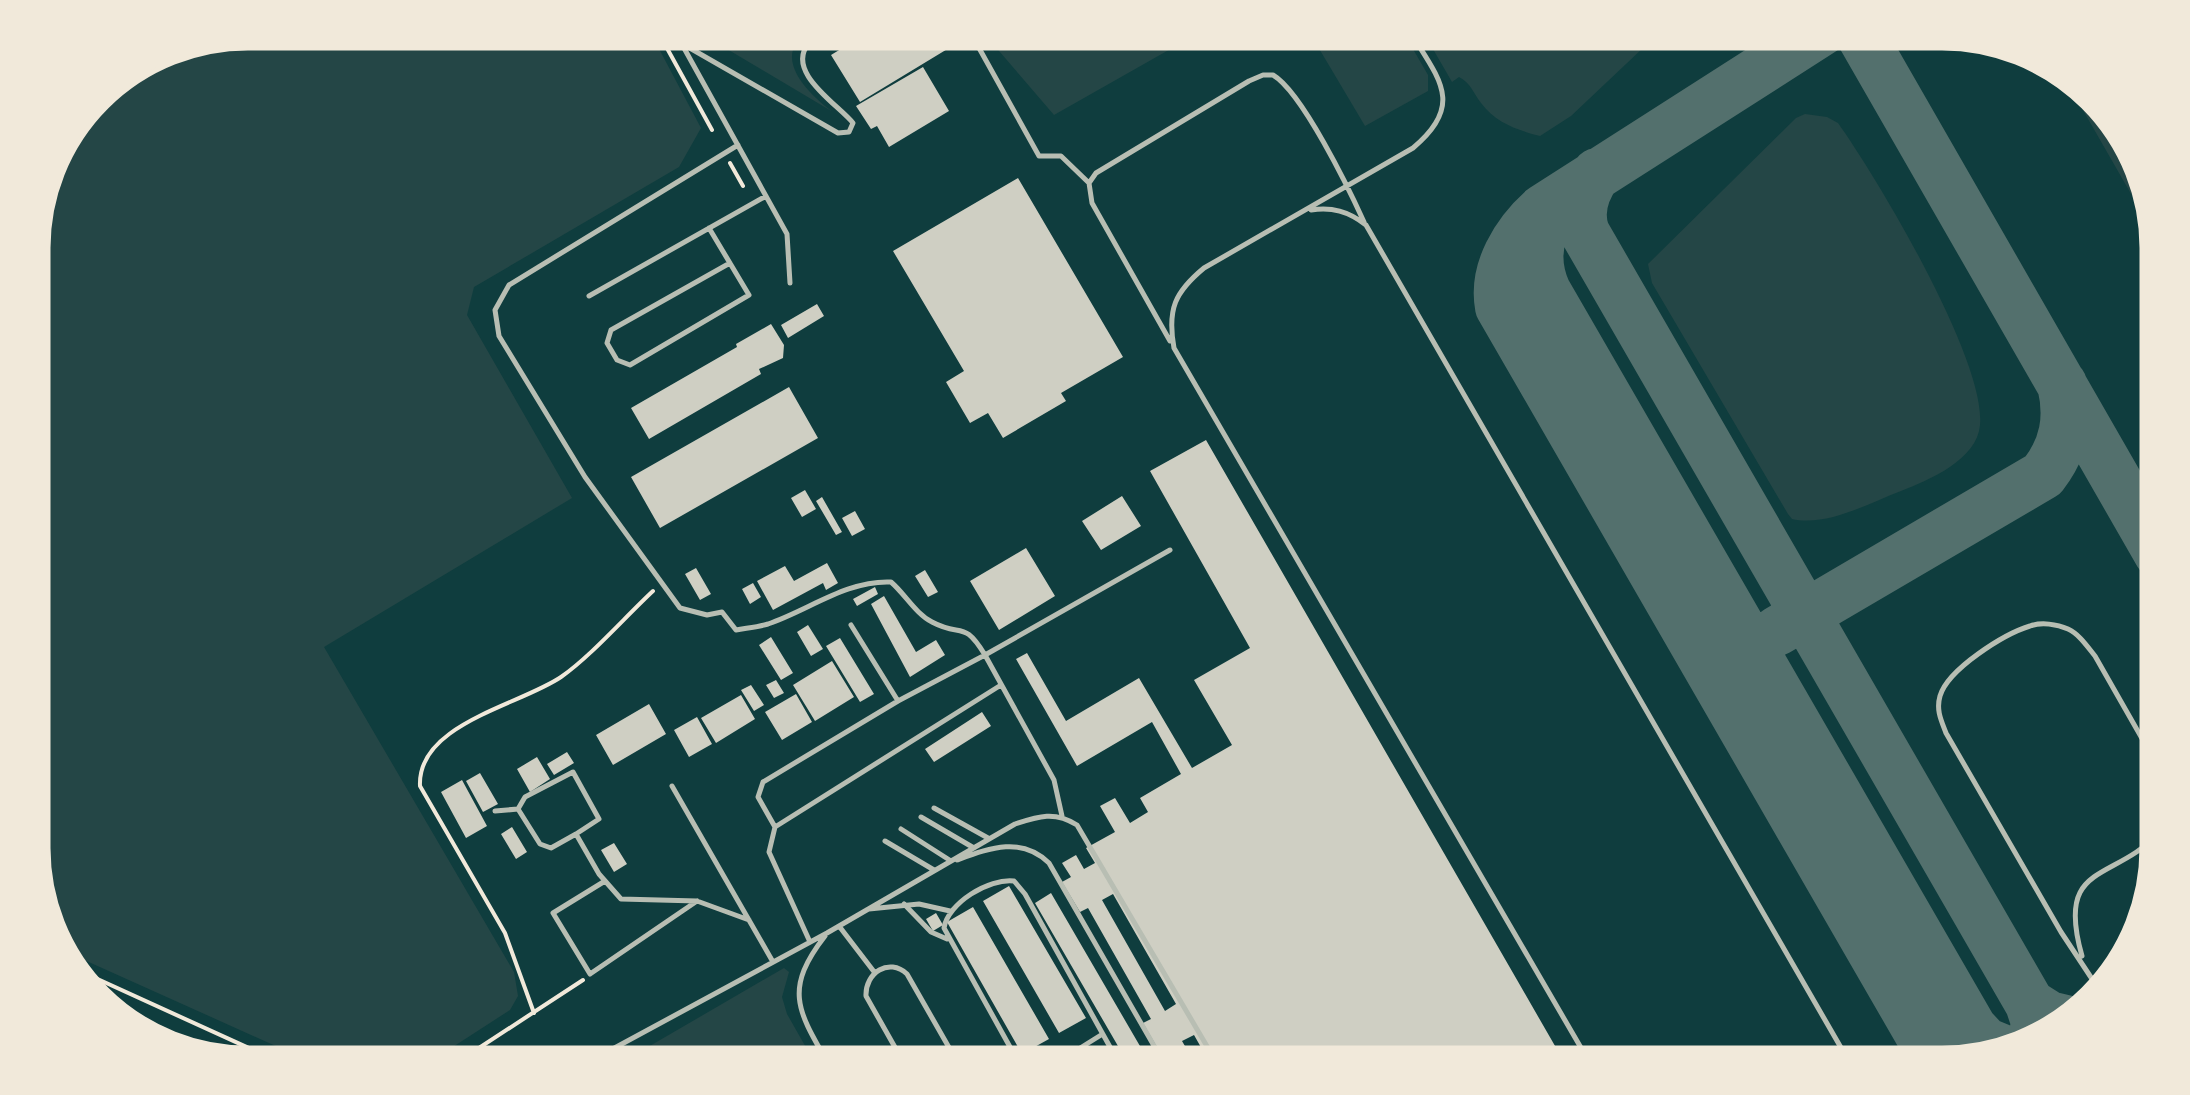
<svg xmlns="http://www.w3.org/2000/svg" width="2190" height="1095" font-family="'DM Sans',sans-serif">
<rect width="100%" height="100%" fill="#0f3d3e"/>
<path fill="#244646" d="M248,30h401l52,98 -22,39 -205,120 -7,28 105,183 -248,149 190,325 4,24 -8,14 -85,55h-107l-256,-115 -30,-74 -1,-643 21,-81 52,-68 61,-38z
M695,30h118c-47,23 -4,65 20,82z
M981,30h223l-150,85z
M1308,30h94l26,45v16l-63,35z
M1422,30h240l-91,86 -31,20c-23,-6 -44,-13 -59,-33 -8,-10 -10,-20 -22,-26l-7,5z
M2060,70l55,46 43,104v21z
M1805,114l22,3 11,6c40,56 148,237 142,302 -3,35 -51,55 -79,66 -32,12 -74,36 -109,28l-4,-5 -136,-231 -4,-19 148,-146z
M784,968l5,4 -7,25 5,17 29,51h-199z"/>
<g fill="none" stroke-linecap="round" stroke-linejoin="round">
<path stroke="#53706d" stroke-width="50" d="M1823,30l-280,179c-27,24 -50,61 -43,98l430,745 14,13
M1858,30l301,524
M1597,173c-13,18 -20,38 -12,60l445,771
M1554,208c-17,26 -21,54 -8,83l426,737 13,14 17,7
M1777,631l266,-156c22,-28 27,-57 19,-91
M2036,1038l-1,-19 -5,-15 19,12 21,5"/>
</g>
<path fill="#cfcfc3" fill-rule="evenodd" d="M872,30h73l9,15 -94,57 -29,-47z
M923,67l26,44 -60,36 -12,-21 -6,3 -15,-23z
M1018,178l105,179 -62,36 5,8 -63,37 -15,-25 -18,10 -24,-41 18,-11 -71,-120z
M817,304l7,12 -36,22 -7,-13z
M771,324l13,21 -1,13 -24,11 2,5 -112,65 -18,-31 106,-61 -1,-3z
M789,387l29,51 -158,90 -29,-51z
M1206,440l360,625h-115l-10,-17 -27,17h-203l-17,-30 -12,6 14,24h-18l-9,-16 -8,5 -18,-31 8,-4 -63,-111 -8,4 -18,-30 9,-5 -9,-14 14,-8 8,14 11,-6 -9,-15 29,-16 -15,-26 15,-8 15,25 18,-11 -8,-14 41,-24 -29,-52 -75,44 -61,-107 11,-6 39,68 73,-43 53,90 40,-23 -38,-65 56,-32 -100,-177zM1113,894l63,110 -11,7 -63,-111z
M805,490l11,19 -14,8 -11,-19z
M1122,496l19,30 -40,24 -19,-29z
M822,497l20,35 -6,3 -20,-34z
M855,511l10,18 -13,7 -10,-18z
M1026,548l29,48 -56,34 -29,-49z
M827,563l11,20 -12,7 -3,-7 -50,27 -16,-29 28,-15 9,15z
M696,568l15,26 -11,6 -15,-26z
M925,570l13,22 -10,5 -13,-21z
M753,583l8,14 -11,7 -8,-15z
M875,587l3,7 -21,12 -4,-7z
M884,596l32,56 20,-12 9,15 -35,22 -39,-73z
M808,625l15,24 -12,7 -14,-24z
M771,637l22,36 -12,7 -22,-35z
M840,638l34,56 -14,8 -34,-56z
M832,661l22,36 -39,24 -22,-36z
M776,680l8,13 -10,5 -8,-13z
M751,685l13,20 -10,6 -13,-21z
M796,694l16,28 -30,18 -17,-28z
M741,695l14,24 -39,24 -15,-25z
M649,704l17,30 -53,31 -17,-30z
M982,712l9,14 -57,36 -9,-13z
M697,717l15,27 -23,13 -15,-27z
M567,752l7,11 -20,12 -7,-11z
M537,757l13,22 -20,13 -13,-23z
M480,773l18,31 -15,8 -17,-31z
M462,780l25,46 -21,12 -25,-46z
M512,827l15,25 -11,7 -15,-25z
M614,843l13,21 -13,8 -13,-22z
M1009,886l77,132 -27,15 -76,-132z
M1051,893l100,172h-22l-94,-162z
M973,907l76,132 -27,15 -75,-132z
M936,913l7,12 -10,6 -7,-12z"/>
<g fill="none" stroke-linecap="round" stroke-linejoin="round">
<path stroke="#f1e9da" stroke-width="4" d="M657,30l55,100
M730,163l13,23
M69,966l217,99
M534,1013l-29,-80 -85,-147c-3,-62 100,-81 141,-109 30,-21 64,-60 92,-86
M453,1065l130,-85"/>
<path stroke="#b8beb3" stroke-width="5" d="M674,30l113,204 3,49
M969,30l70,126h22l28,27
M1409,30c29,48 57,74 4,118l-209,120c-29,24 -37,41 -30,80l417,717
M681,43l157,90 11,-1 4,-9c-14,-18 -69,-51 -44,-80 5,-5 15,-9 21,-13
M738,145l-229,140 -14,25 4,26 86,141 95,131 27,7 15,-3 14,18c11,-2 22,-3 32,-6 41,-14 79,-44 123,-42 14,12 25,32 41,40 30,16 31,-3 53,33l-87,46 -135,81 -5,15 17,30 226,-142
M1311,210c21,-3 37,1 55,15l485,840
M709,228l40,67 -119,70 -13,-5 -10,-17 4,-13 119,-67
M589,296l177,-100
M1170,341l-78,-138 -3,-20 7,-10 153,-92 14,-6h10c29,17 76,114 91,147
M851,625l47,76
M672,786l101,176
M934,808l54,30
M495,811l23,-2
M1062,816l-8,-36 -69,-125 185,-105
M921,817l53,31
M775,827l-6,25 41,90
M901,829l50,32
M576,834l23,-15 -26,-47 -48,25 -7,12 22,35 11,4 25,-14 23,40 22,25 76,2 52,19
M885,841l49,29
M957,860c33,-12 64,-24 92,3l116,202
M605,881l-52,32 37,61 107,-73
M904,904l27,28 16,7
M869,909l50,-5 31,7
M839,926l36,47
M825,936c-42,54 -27,75 4,129
M2082,956c-27,-95 31,-73 78,-124
M2098,988l-37,-56 -115,-199c-5,-13 -10,-23 -6,-37 8,-27 64,-62 90,-70 11,-4 27,-2 38,3 11,5 19,17 27,27l65,114
M583,1065l244,-132 188,-109c24,-8 40,-13 62,1l141,240
M597,1065l9,-12
M905,1065l-39,-69c-1,-23 23,-39 41,-22l52,91
M1020,1065l-76,-137c4,-25 45,-50 70,-47l11,13 95,171
M1053,1065l48,-30"/>
</g>
<path d="M0 0H2190V1095H0ZM248 48H1942A200 200 0 0 1 2142 248V848A200 200 0 0 1 1942 1048H248A200 200 0 0 1 48 848V248A200 200 0 0 1 248 48Z" fill="#f1e9da" fill-rule="evenodd"/>
<path fill="none" stroke="#f1e9da" stroke-width="5" d="M248 48H1942A200 200 0 0 1 2142 248V848A200 200 0 0 1 1942 1048H248A200 200 0 0 1 48 848V248A200 200 0 0 1 248 48Z"/>
</svg>
